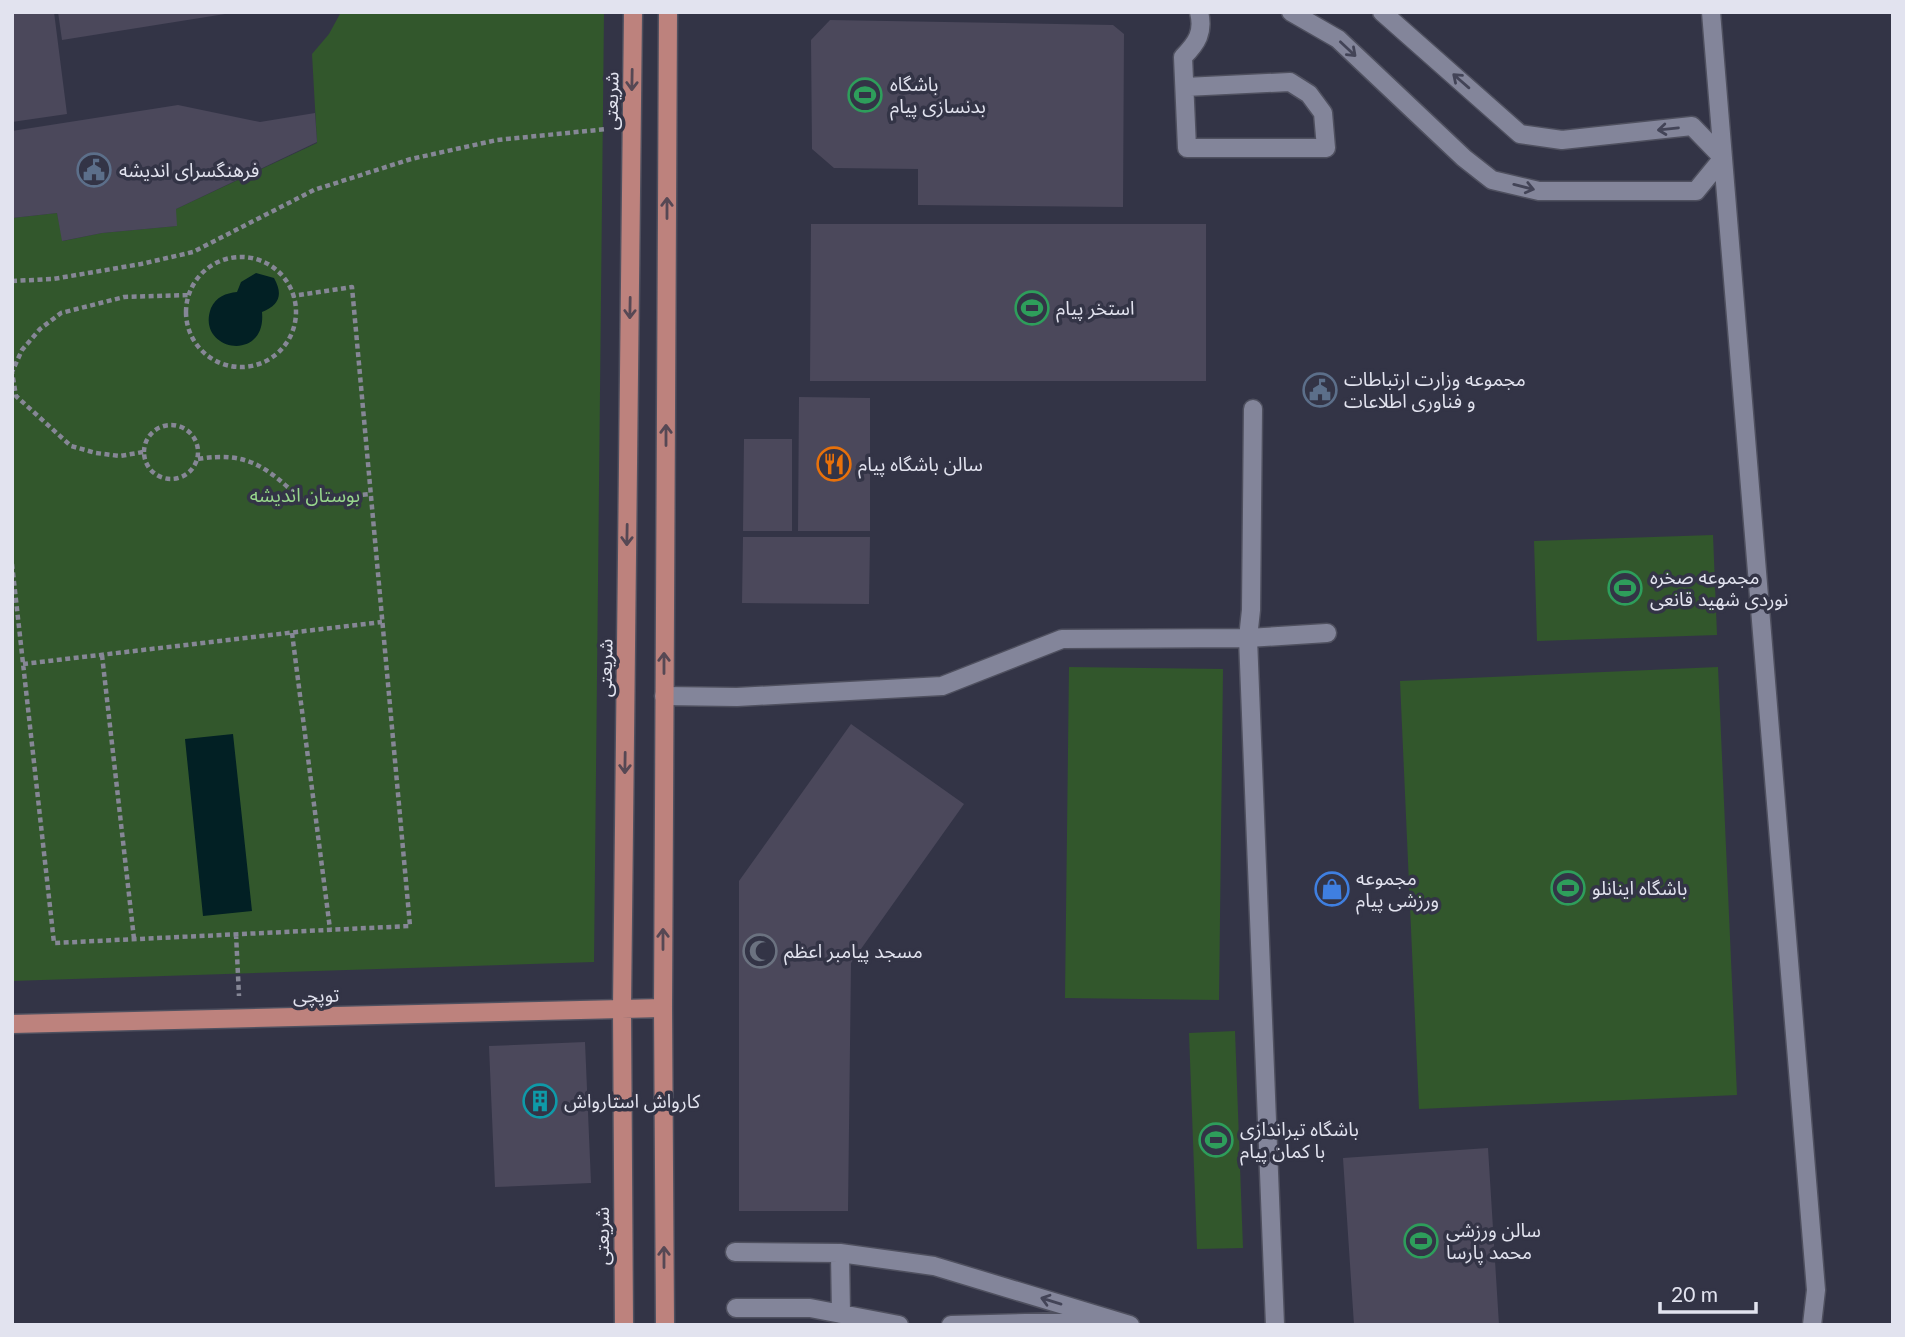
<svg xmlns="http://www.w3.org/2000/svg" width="1905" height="1337" font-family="Lato,'Noto Sans Arabic',sans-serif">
<rect width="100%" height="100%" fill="#333446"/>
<path fill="#32572c" d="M341,12h263l-10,950 -582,19v-763l45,-5 6,28 39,-8 74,-7v-17l141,-66 -5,-89 17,-20z
M1713,535l4,100 -180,6 -3,-100z
M1069,667l154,2 -4,331 -154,-2z
M1718,667l19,428 -318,14 -19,-428z
M1235,1031l8,217 -46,1 -8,-216z"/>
<path fill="#022024" d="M256,273l18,5c9,16 6,27 -12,34 5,52 -67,39 -51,-4 5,-11 15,-15 26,-16l4,-10z
M233,734l19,177 -49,5 -18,-177z"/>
<path fill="#4b485b" d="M12,12h42l13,102 -55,8z
M58,12h167v2l-163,26z
M830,20l283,5 11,9 -1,173 -205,-2v-36l-84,-1 -22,-19 -1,-109z
M178,105l82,17 55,-9 2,29 -141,67 1,17 -75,7 -40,8 -5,-28 -45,5v-87z
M811,224h395v157h-396z
M799,397l71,1v133h-72z
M744,439h48v92h-49z
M743,537h127l-1,67 -127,-1z
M851,724l113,80 -113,159 -3,248h-109v-330z
M585,1042l6,141 -96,4 -6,-141z
M1488,1148l11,177h-145l-11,-167z"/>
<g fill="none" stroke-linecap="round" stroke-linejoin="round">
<defs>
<path id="minor" d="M1291,12l47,27 126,119 28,22 47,11h157l27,-33 -31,-32 -130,14 -42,-6 -138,-122
M1711,12l105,1278 -4,35
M1185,87l105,-5 19,12 14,19 3,35h-139l-4,-91c14,-14 21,-25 16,-45
M1253,409l-2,201 -3,28 27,687
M664,696l73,1 205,-11 120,-47 186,-1 79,-5
M735,1252l105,1
M736,1308h74l89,17
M841,1314l-1,-61 94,13 196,59
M951,1325l148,-4"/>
<path id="major" d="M12,1024l651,-16
M624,1325l-2,-316 11,-997
M665,1325l-2,-317 5,-996"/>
</defs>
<use href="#minor" stroke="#4f505f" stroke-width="21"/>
<use href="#major" stroke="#4f505f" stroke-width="21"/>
<path stroke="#868796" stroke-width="4.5" stroke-dasharray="5 3.5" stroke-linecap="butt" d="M186 312a55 55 0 1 1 110 0a55 55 0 1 1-110 0Z
M12,281l41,-2 88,-15 52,-12 121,-62 97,-31 86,-19 110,-11
M144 452a27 27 0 1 1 54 0a27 27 0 1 1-54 0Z
M143,452l-23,4 -24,-3 -25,-7 -55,-50 -4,-24 10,-22 18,-21 21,-16 63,-16 65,-2
M198,459c50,-8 68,8 104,41l68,-6
M12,564l42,379 356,-17 -58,-639 -59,9
M292,633l38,296
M102,655l32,284
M23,664l359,-42
M236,934l3,62"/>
<use href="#minor" stroke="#83859a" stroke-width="18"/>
<use href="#major" stroke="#bd827d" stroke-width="18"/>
</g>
<defs><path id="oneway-shaft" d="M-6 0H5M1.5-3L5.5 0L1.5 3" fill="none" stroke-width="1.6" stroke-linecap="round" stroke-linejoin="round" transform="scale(1.75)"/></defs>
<g stroke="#434457">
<use href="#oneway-shaft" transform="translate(1348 49) rotate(43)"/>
<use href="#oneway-shaft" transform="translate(1461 81) rotate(-139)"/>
<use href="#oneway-shaft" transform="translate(1668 129) rotate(174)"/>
<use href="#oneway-shaft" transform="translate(1524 187) rotate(14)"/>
<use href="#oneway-shaft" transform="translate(1051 1301) rotate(-163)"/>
</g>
<g stroke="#564854">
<use href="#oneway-shaft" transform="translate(632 80) rotate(91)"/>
<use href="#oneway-shaft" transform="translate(667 208) rotate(-90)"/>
<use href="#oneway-shaft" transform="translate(630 308) rotate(91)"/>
<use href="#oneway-shaft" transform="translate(666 435) rotate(-90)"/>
<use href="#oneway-shaft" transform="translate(627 535) rotate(91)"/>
<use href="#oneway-shaft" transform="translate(664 663) rotate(-90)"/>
<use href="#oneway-shaft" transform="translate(625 763) rotate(91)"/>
<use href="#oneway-shaft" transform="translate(663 939) rotate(-90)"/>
<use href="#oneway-shaft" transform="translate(664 1257) rotate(-90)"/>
</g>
<defs>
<symbol id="stadium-ring" viewBox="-11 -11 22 22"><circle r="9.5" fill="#333446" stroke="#2e9e5b" stroke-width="1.5"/><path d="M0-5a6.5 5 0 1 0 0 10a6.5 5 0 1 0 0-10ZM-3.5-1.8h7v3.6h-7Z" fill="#2e9e5b"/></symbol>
<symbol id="civic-ring" viewBox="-11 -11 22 22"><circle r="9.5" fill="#333446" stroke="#5c6f8a" stroke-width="1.5"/><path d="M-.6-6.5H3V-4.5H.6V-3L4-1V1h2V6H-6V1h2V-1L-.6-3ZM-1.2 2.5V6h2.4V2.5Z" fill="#5c6f8a"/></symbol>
<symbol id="restaurant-ring" viewBox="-11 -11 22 22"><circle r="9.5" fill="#333446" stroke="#e8710a" stroke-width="1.5"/><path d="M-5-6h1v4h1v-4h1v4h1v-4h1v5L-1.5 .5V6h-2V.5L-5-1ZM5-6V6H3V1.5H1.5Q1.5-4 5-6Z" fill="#e8710a"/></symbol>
<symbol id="shop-ring" viewBox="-11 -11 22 22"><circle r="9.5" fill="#333446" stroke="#3f7fe0" stroke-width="1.5"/><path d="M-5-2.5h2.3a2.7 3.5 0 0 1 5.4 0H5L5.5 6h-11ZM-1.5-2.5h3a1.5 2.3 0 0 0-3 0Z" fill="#3f7fe0"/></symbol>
<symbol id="mosque-ring" viewBox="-11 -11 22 22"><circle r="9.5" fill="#333446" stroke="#6b7280" stroke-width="1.5"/><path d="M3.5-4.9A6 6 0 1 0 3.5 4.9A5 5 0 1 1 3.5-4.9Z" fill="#6b7280"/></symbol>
<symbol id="building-ring" viewBox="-11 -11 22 22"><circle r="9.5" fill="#333446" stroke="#0f9aa8" stroke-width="1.5"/><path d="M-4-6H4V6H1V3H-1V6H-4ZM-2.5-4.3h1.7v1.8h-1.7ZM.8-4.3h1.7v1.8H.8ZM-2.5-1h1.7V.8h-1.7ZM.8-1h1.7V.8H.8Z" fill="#0f9aa8"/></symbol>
</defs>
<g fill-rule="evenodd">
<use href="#stadium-ring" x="846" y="76" width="38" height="38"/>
<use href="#civic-ring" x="75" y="151" width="38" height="38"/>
<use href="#stadium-ring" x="1013" y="289" width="38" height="38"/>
<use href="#civic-ring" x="1301" y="371" width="38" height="38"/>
<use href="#restaurant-ring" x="815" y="445" width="38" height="38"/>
<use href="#stadium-ring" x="1606" y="569" width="38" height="38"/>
<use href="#stadium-ring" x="1549" y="869" width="38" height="38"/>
<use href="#shop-ring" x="1313" y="870" width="38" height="38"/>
<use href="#mosque-ring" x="741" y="932" width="38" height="38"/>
<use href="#building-ring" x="521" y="1082" width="38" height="38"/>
<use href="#stadium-ring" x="1197" y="1121" width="38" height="38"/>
<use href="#stadium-ring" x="1402" y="1222" width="38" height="38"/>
</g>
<g text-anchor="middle" stroke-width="7" stroke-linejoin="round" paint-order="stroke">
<g font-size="19" fill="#e2e3ef" stroke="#333446" text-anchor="start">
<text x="890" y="91">باشگاه<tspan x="890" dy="22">بدنسازی پیام</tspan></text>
<text x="119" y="177">فرهنگسرای اندیشه</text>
<text x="1056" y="315">استخر پیام</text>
<text x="1344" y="386">مجموعه وزارت ارتباطات<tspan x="1344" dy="22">و فناوری اطلاعات</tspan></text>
<text x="858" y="471">سالن باشگاه پیام</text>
<text x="1650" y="584">مجموعه صخره<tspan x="1650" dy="22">نوردی شهید قانعی</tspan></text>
<text x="1356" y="885">مجموعه<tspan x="1356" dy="22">ورزشی پیام</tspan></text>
<text x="1592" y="895">باشگاه اینانلو</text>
<text x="784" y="958">مسجد پیامبر اعظم</text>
<text x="564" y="1108">کارواش استارواش</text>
<text x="1240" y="1136">باشگاه تیراندازی<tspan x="1240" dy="22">با کمان پیام</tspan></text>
<text x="1446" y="1237">سالن ورزشی<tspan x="1446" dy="22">محمد پارسا</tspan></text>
</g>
<g font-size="19" fill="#e2e3ef" stroke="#333446">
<text transform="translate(611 101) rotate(-89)" y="7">شریعتی</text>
<text transform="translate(605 668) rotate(-89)" y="7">شریعتی</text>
<text transform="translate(316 995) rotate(-1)" y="7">توپچی</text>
<text transform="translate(602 1236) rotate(-90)" y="7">شریعتی</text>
</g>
<g font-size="19" fill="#97d68c" stroke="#333446">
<text x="305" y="502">بوستان اندیشه</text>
</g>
</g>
<rect width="1905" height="1337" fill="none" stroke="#e2e3ef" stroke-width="28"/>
<path d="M1660 1302v10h96v-10" fill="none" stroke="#e2e3ef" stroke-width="3.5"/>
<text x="1671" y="1302" font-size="21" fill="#e2e3ef" stroke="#333446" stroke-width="5" paint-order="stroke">20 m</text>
</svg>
